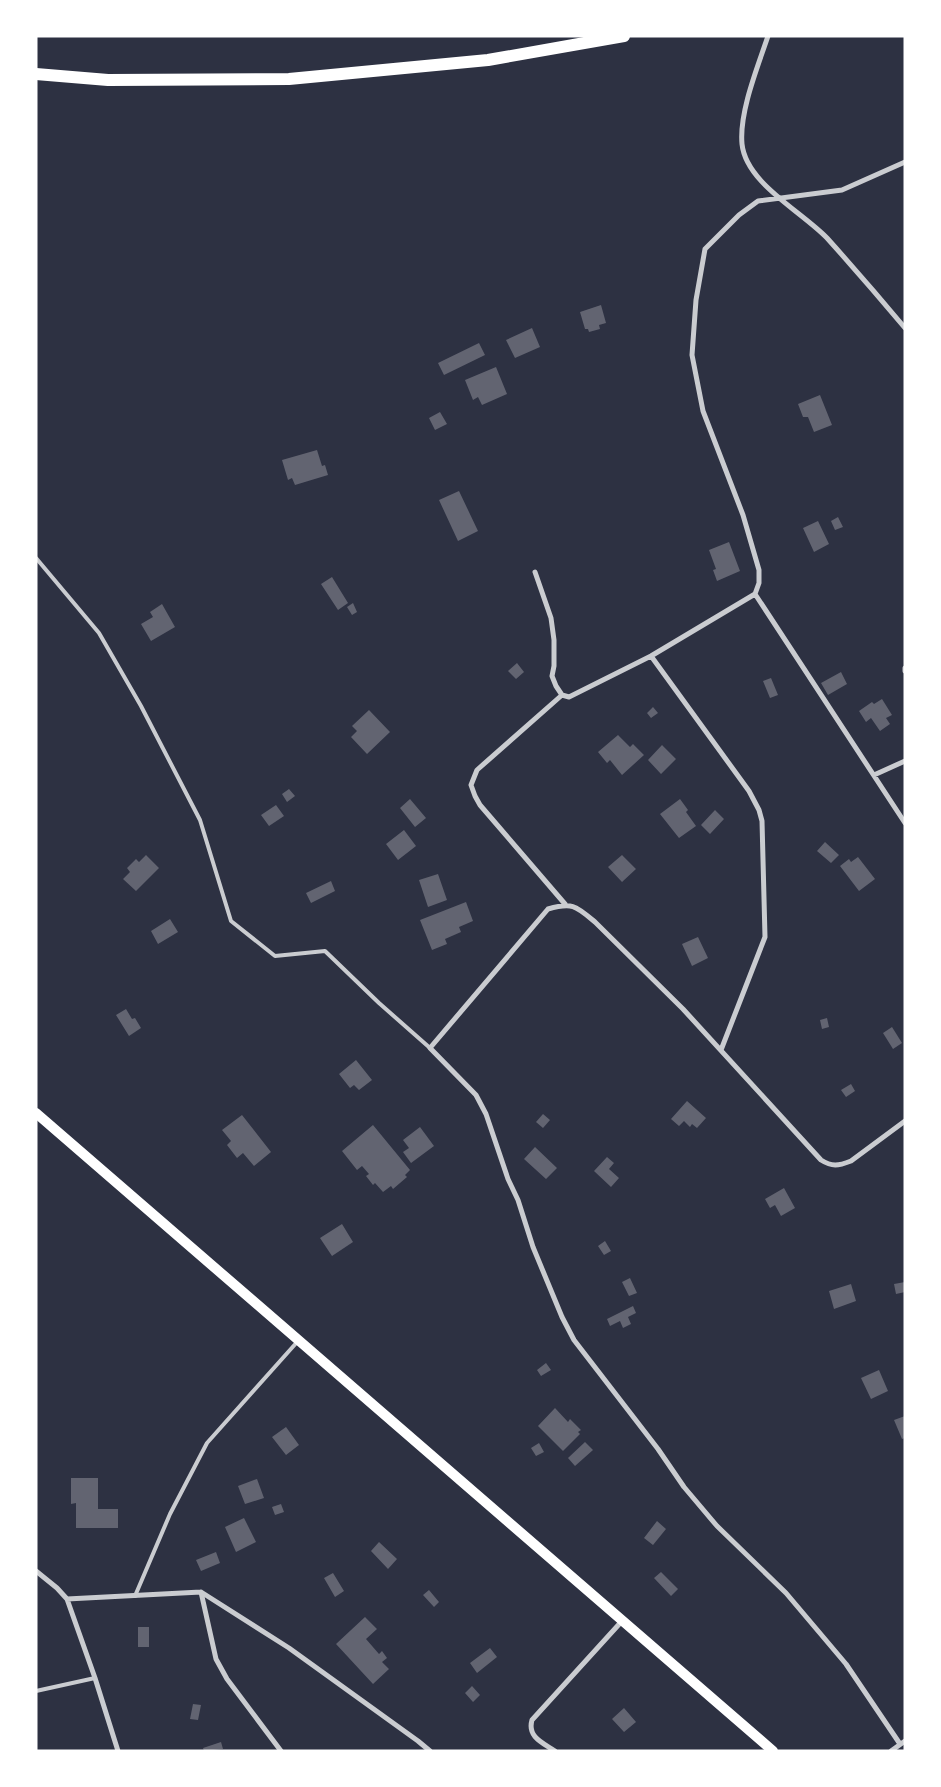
<svg xmlns="http://www.w3.org/2000/svg" width="941" height="1787" font-family="Signika,sans-serif">
<rect width="100%" height="100%" fill="#2d3142"/>
<path fill="#626471" d="M601,305l5,18 -7,2 1,4 -11,3 -1,-3h-3l-5,-17z
M532,328l8,19 -25,11 -9,-18z
M479,343l6,12 -41,20 -6,-12z
M496,367l11,27 -25,11 -4,-8 -5,3 -8,-20z
M820,395l12,30 -18,7 -6,-15h-5l-5,-13z
M440,412l7,12 -12,6 -6,-12z
M317,450l5,16 3,-1 3,10 -33,10 -3,-7 -4,2 -6,-20z
M459,491l19,40 -20,10 -19,-41z
M838,517l5,10 -8,3 -4,-9z
M818,521l11,23 -15,8 -11,-24z
M729,542l11,29 -23,10 -4,-11 3,-1 -7,-19z
M332,577l16,26 -10,7 -17,-26z
M353,603l4,9 -5,3 -5,-8z
M162,604l13,23 -24,14 -10,-17 12,-7 -3,-5z
M517,663l7,9 -8,7 -8,-8z
M841,672l6,12 -19,11 -7,-12z
M771,678l7,17 -8,3 -7,-17z
M882,699l10,16 -6,3 4,6 -10,7 -9,-13 -5,4 -7,-11 13,-9 2,2z
M653,707l5,6 -7,5 -4,-5z
M369,710l21,22 -23,22 -16,-17 6,-6 -5,-5z
M618,735l12,12 3,-3 11,11 -22,20 -12,-15 -3,3 -9,-11z
M662,745l14,14 -15,15 -13,-14z
M289,789l6,7 -8,6 -5,-8z
M410,799l16,19 -11,9 -15,-19z
M680,799l8,11 -2,2 10,14 -17,12 -19,-24z
M276,805l8,11 -15,10 -8,-11z
M715,810l9,9 -14,15 -9,-9z
M404,830l12,16 -18,14 -12,-16z
M825,842l14,13 -8,8 -14,-12z
M146,855l13,13 -23,23 -13,-12 7,-7 -3,-4 9,-9 3,3z
M622,855l14,14 -14,13 -14,-15z
M858,857l17,22 -16,12 -19,-25 9,-7 2,3z
M438,874l9,26 -19,7 -9,-27z
M331,881l4,10 -24,12 -5,-10z
M466,902l7,19 -14,6 2,5 -16,7 2,5 -15,6 -12,-30z
M170,919l8,13 -20,12 -7,-13z
M698,937l10,21 -16,8 -10,-22z
M126,1009l6,10 3,-1 6,10 -12,8 -13,-21z
M827,1018l2,9 -7,2 -2,-9z
M892,1027l10,16 -9,6 -10,-16z
M356,1060l16,20 -13,10 -5,-5 -4,3 -11,-14z
M851,1084l4,7 -9,6 -5,-7z
M687,1101l19,17 -9,10 -5,-4 -2,3 -6,-6 -5,5 -8,-7z
M543,1114l7,6 -7,8 -7,-6z
M242,1115l29,37 -17,14 -11,-13 -6,5 -10,-13 4,-4 -9,-11z
M373,1125l37,45 -5,5 2,2 -14,12 -2,-3 -8,6 -8,-9 -2,2 -7,-9 3,-2 -7,-8 -5,4 -15,-19z
M420,1127l14,19 -23,17 -8,-11 6,-4 -6,-8z
M535,1147l22,21 -11,11 -22,-20z
M607,1157l7,6 -5,6 10,9 -8,9 -17,-16z
M784,1188l11,20 -14,8 -6,-11 -5,3 -5,-9z
M342,1224l11,18 -21,14 -12,-18z
M605,1241l6,10 -7,4 -6,-9z
M630,1278l7,15 -8,3 -7,-14z
M905,1282v10l-9,2 -2,-10z
M851,1284l5,17 -22,8 -5,-18z
M633,1306l3,7 -8,4 3,7 -8,4 -3,-7 -10,5 -3,-7z
M546,1363l5,7 -10,6 -4,-6z
M879,1370l9,21 -17,8 -10,-21z
M555,1408l13,14 2,-3 11,11 -3,2 2,2 -17,17 -25,-25z
M905,1416v22l-3,1 -8,-19z
M286,1427l13,18 -13,10 -14,-18z
M585,1442l8,8 -18,16 -7,-8z
M539,1443l5,9 -8,4 -5,-8z
M71,1478h27v31h20v19h-42v-25l-5,1z
M257,1479l7,19 -19,6 -7,-18z
M281,1504l3,8 -9,3 -3,-8z
M244,1518l12,24 -20,10 -11,-25z
M657,1521l9,8 -13,16 -9,-7z
M379,1542l18,17 -9,10 -17,-18z
M216,1552l4,11 -19,8 -5,-11z
M661,1572l17,17 -7,7 -17,-18z
M333,1573l11,18 -9,6 -11,-19z
M429,1590l10,12 -5,5 -11,-12z
M365,1617l12,12 -11,10 13,15 3,-3 5,7 -5,4 7,7 -16,15 -37,-40z
M138,1627h11v20h-11z
M490,1648l7,9 -20,16 -7,-10z
M472,1686l8,9 -7,7 -8,-9z
M193,1704l8,1 -3,15 -8,-1z
M624,1708l12,14 -12,10 -12,-13z
M221,1742l2,7 -19,2 -1,-3z"/>
<g fill="none" stroke-linecap="round" stroke-linejoin="round">
<path stroke="#caccd0" stroke-width="4" d="M36,558l63,75 42,73 59,114 31,101 44,35 50,-5 54,52 51,45
M135,1596l35,-82 37,-71 91,-102
M36,1691l59,-13"/>
<path stroke="#caccd0" stroke-width="5" d="M768,36c-10,30 -29,76 -26,108 4,39 59,67 85,94 26,29 52,59 78,90
M535,572l16,46 3,22v26l-2,10 4,10 6,9 7,2 82,-41 104,-62 4,-11v-13l-16,-55 -40,-104 -11,-56 4,-55 9,-51 34,-34 19,-14 84,-11 63,-28
M755,594l150,229
M651,656l98,135 10,19 3,11 3,116 -44,113
M905,668v3
M562,695l-85,75 -6,15 4,11 5,9 85,99
M874,775l31,-14
M36,1571l21,17 10,11 28,79 23,73
M201,1592l15,67 11,20 54,72
M67,1599l134,-7 88,56 129,93 12,10
M900,1744l-54,-80 -60,-71 -69,-67 -33,-39 -26,-38 -84,-109 -12,-23 -29,-70 -15,-47 -10,-21 -22,-65 -10,-19 -46,-47 118,-139c25,-7 28,-3 47,13l88,87 138,151c11,7 17,6 30,1l54,-40
M555,1751c-12,-8 -28,-14 -23,-31l90,-99
M891,1751l14,-10"/>
<path stroke="#fff" stroke-width="10" d="M36,1113l737,638"/>
<path stroke="#fff" stroke-width="12" d="M36,74l72,6 181,-1 199,-19 136,-24"/>
</g>
<rect width="941" height="1787" fill="none" stroke="#ffffff" stroke-width="75"/>
</svg>
